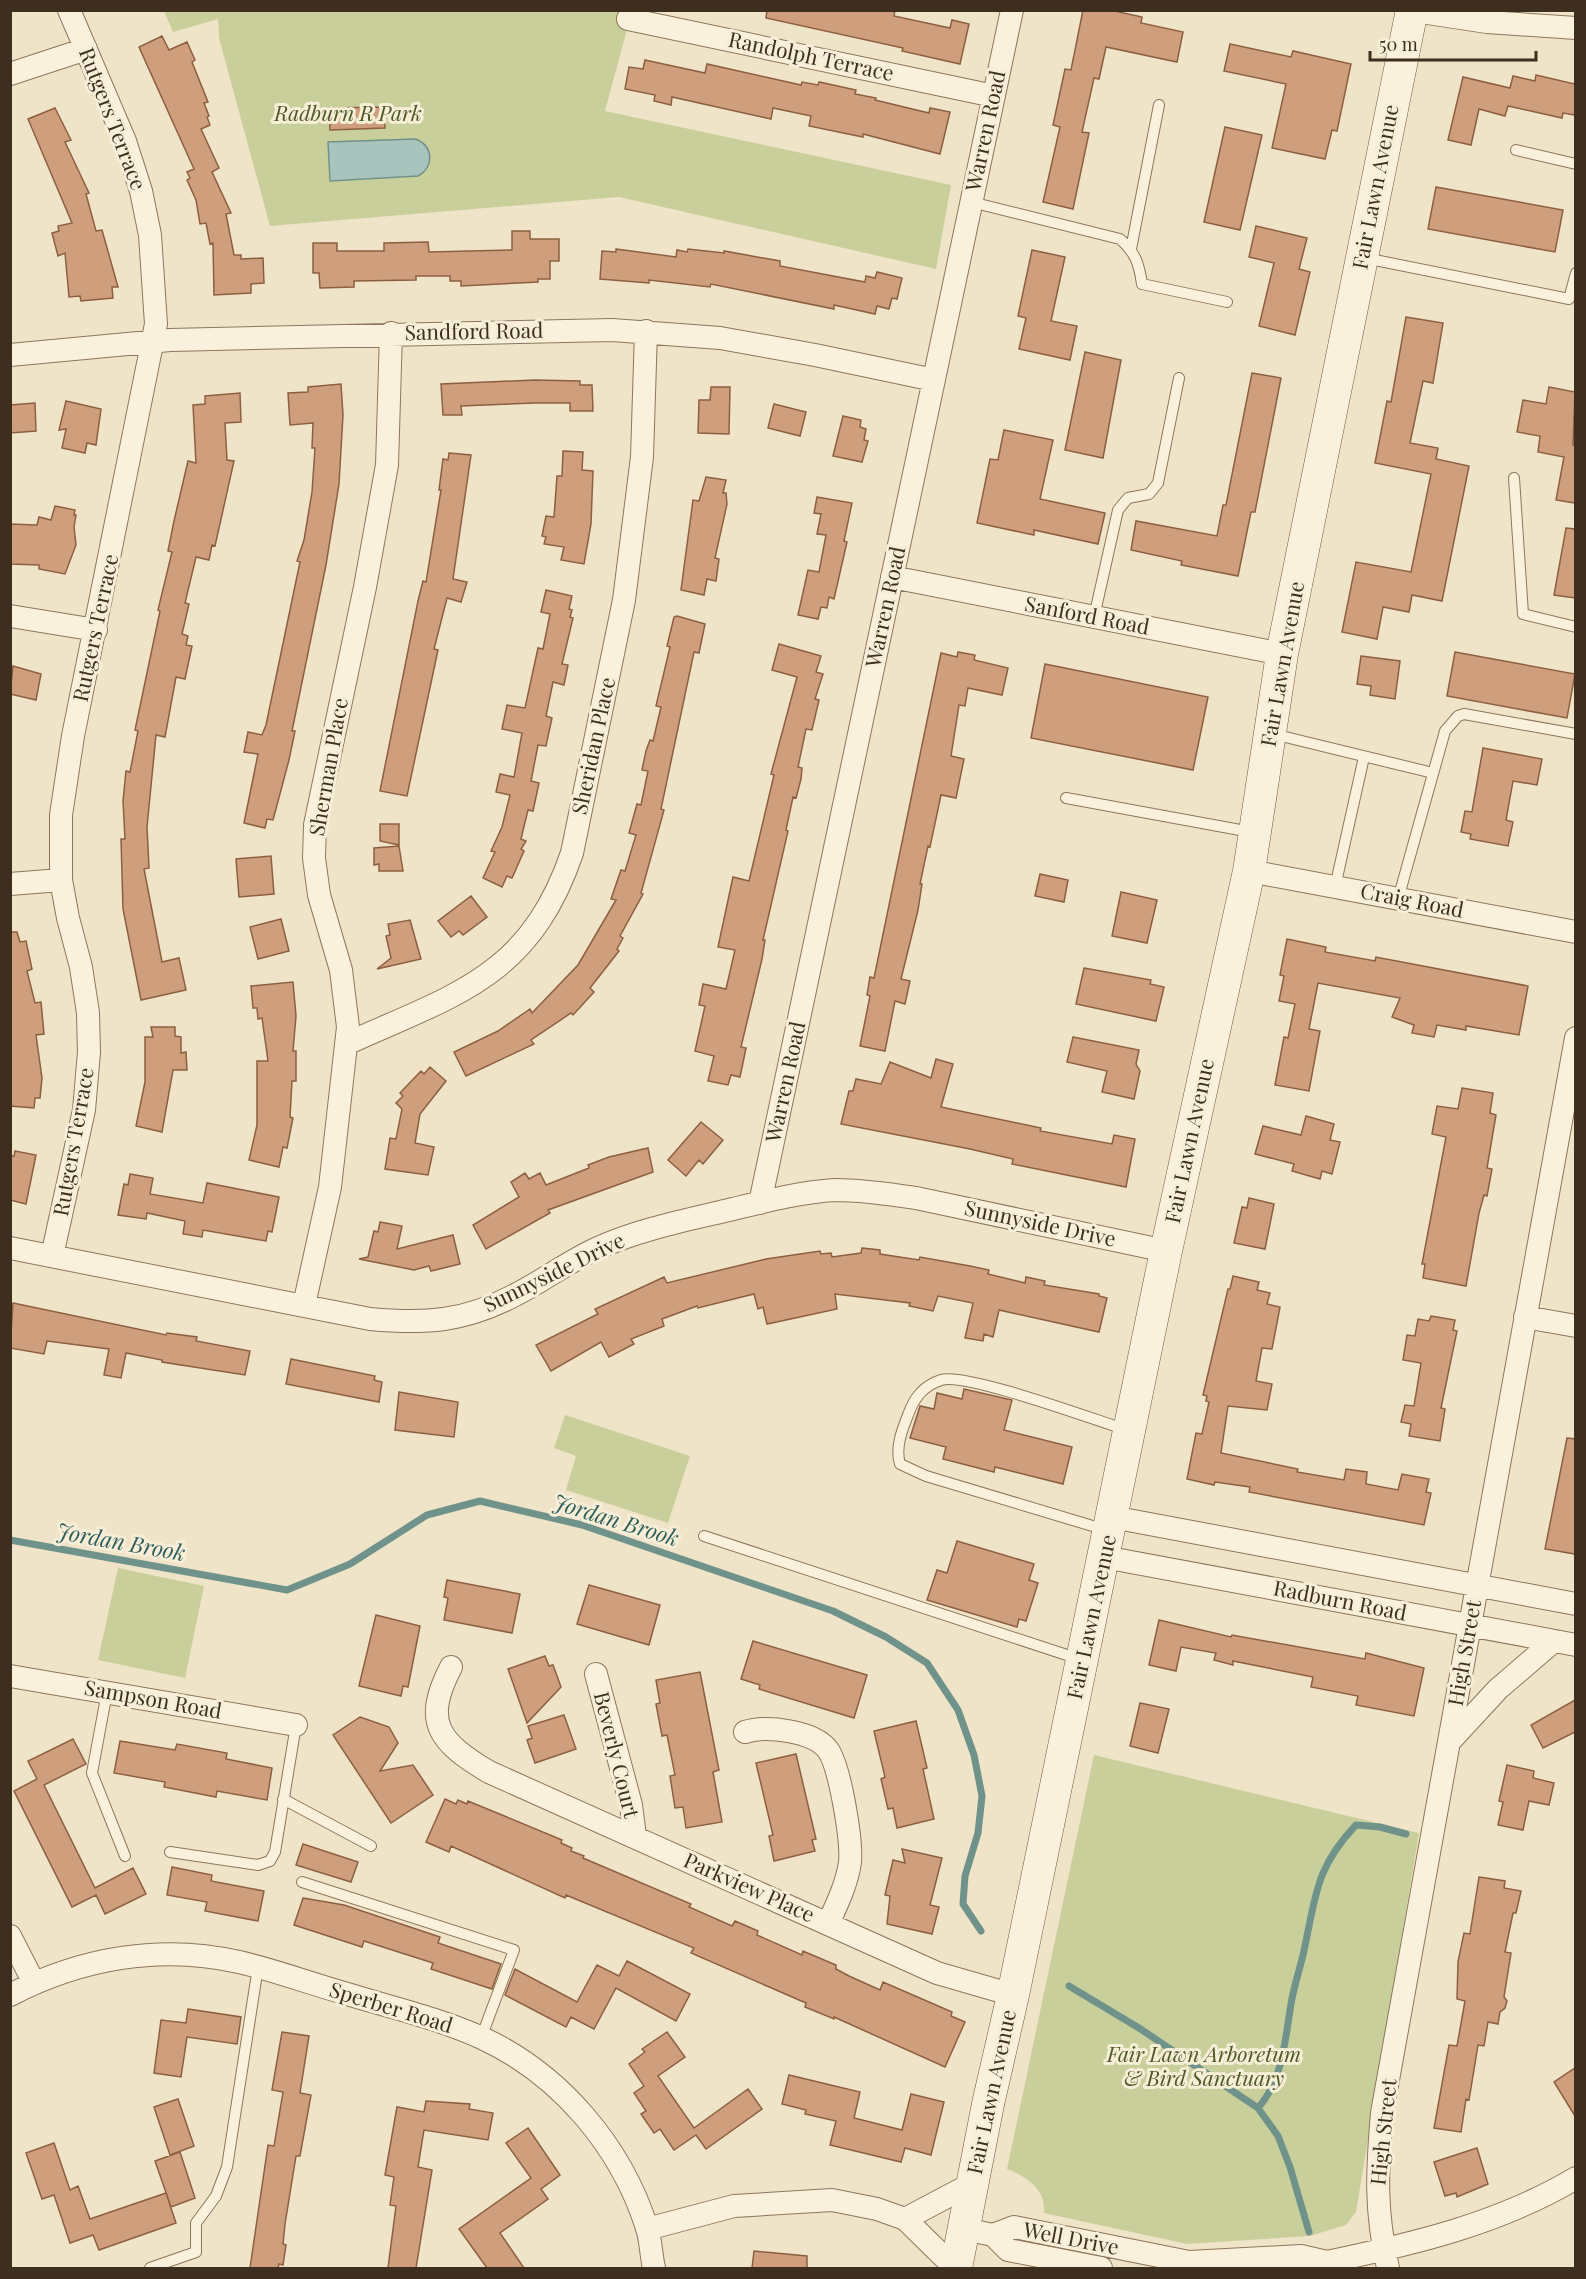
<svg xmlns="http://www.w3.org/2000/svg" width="1586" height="2279" font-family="'Playfair Display',serif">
<rect width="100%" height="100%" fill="#f0e4c8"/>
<path fill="#c9cf9b" d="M164,11h468l-27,100 346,74 -15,84 -317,-72 -349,29 -51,-188 -1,-19 -45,13z
M565,1415l125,41 -22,67 -102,-33 10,-34 -22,-8z
M118,1568l86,18 -19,92 -87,-18z
M1094,1755l325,78 -63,379 -10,13 -36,11 -123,8 -143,-31c2,-24 -17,-36 -37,-44z"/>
<path fill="#a9c4bc" stroke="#6f938a" stroke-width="1.5" d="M416,139c18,8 18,28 2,37l-88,5 -2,-39z"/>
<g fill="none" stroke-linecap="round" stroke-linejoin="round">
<path stroke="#6f938a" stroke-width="7" d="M10,1540l277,50 63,-26 77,-49 53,-14 102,24 251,86 53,26 41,26 31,47 16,45 8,41 -4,37 -13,43 -2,28 18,27
M1069,1986l70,42 119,80 20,28 12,31 19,65
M1258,2108c25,-28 27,-68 33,-104 3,-19 10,-38 14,-58 11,-53 12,-80 51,-121l24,2 26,7"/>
</g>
<path fill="#cf9f7d" stroke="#8d5f41" stroke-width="1.5" d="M767,10h128l-1,6 56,12 2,-8 17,4 -9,40 -58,-13 1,-3 -137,-30z
M1083,10h27l32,7 -1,6 42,9 -6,30 -71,-15 -7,32 -5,-1 -12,54 7,1 -16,76 -30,-7 17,-75 -7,-2 12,-56 6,1z
M162,36l7,14 18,-8 8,18 -3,2 16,40 -4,1 5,13 -2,1 3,8 -9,4 18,39 -7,4 19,41 -5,1 8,41h7v4l22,-1 1,25 -13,1v9l-37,2 -1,-52 -3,1 -4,-21 -6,1 -4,-24 -9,-20 3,-2 -3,-6 7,-3 -55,-122z
M1230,44l61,13 2,-6 58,13 -14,67 -5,-1 -7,29 -53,-11 14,-64 -62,-13z
M645,60l60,13 2,-9 94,21 1,-3 16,3 1,-3 37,8 -1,4 21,4 -1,2 54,13 1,-5 20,4 -10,42 -77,-20v3l-54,-11 2,-10 -38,-8 -2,11 -99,-22 -1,8 -17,-4 1,-6 -30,-6 4,-22 14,2z
M1536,75l39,9v31l-12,-2 -1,5 -54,-12 -3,10 -26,-7 -8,36 -23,-5 15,-63 47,11 3,-12 22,5z
M384,107l1,21 -55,2 -1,-22z
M55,108l16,32 -6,2 24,51 -3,1 10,37 6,-1 16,57h-6l1,11 -32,3 -1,-5 -11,1 -4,-44 -7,3 -6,-23 7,-2 -1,-5 14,-3 -44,-104z
M1225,127l37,8 -22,95 -36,-8z
M1436,187l127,23 -8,42 -127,-23z
M1256,226l51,12 -8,31 11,3 -15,63 -36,-9 15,-63 -25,-6z
M512,231h18v8h29v22h-9v18h-12v3l-77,4v-5h-11v-5h-34v4l-62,1v6l-34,1 -1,-15h-6v-30h24v8h47v-8l44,-1 1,10 83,-2z
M616,249l60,8 1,-7 10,2 1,-3 36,4v-2l56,10v5l85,16 1,-6 9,2 2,-6 25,6 -5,21 -5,-1 -3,11 -12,-3 -2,8 -41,-9v4l-123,-25 -1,3 -61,-7v3l-49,-4 2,-28 14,1z
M1032,250l33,7 -14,64 26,5 -7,34 -51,-11 7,-31 -8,-2z
M1406,317l37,6 -10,60 -10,-2 -13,62 28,5 -2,11 33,7 -27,135 -30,-6 -3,17 -26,-5 -6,32 -35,-7 14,-70 55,10 20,-98 -56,-11 12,-62 4,1z
M1085,352l36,8 -18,98 -38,-8z
M1252,373l29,5 -26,134h-4l-13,64 -57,-11 1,-4 -51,-11 5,-29 81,15 6,-31h3z
M535,380l45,1v4h12l1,26h-23v-8h-35l-74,3 1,9h-19l-2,-31z
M341,384l2,31 -4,69 -13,81 -34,166h3l-6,29 -16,60 -6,-1 -2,9 -21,-5 14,-69 -14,-2 4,-20 14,3 4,-10 34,-163 -3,-1 7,-21 8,-48 3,-44h-3l1,-25 -23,2 -2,-32 20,-1v-5z
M711,387h19l-1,47 -31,-1 1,-33h11z
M1549,387l26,5 -2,53h2v58l-19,-3 8,-43 -26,-5 2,-16 -23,-4 6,-32 23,4z
M240,393l1,29 -16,1 2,37 7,1 -19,85 -3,-1 -3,15 -13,-3 -11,46 4,1 -7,30 6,2 -2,9 6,1 -7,33 -9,-2 -11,60 -9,-2 -9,92 2,41 -5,1 18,93 17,-4 7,32 -45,10 -18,-91 -2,-70h4l-2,-38 3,-30 4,1 8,-41 -3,-1 25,-119 -2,-1 14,-58 -4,-1 6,-30 14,-60 8,2 -3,-58 12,-1v-8z
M66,401l35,8 -5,36 -9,-2 -2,10 -23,-5 4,-19 -7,1z
M35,403l1,28 -26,2v-28z
M774,404l32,8 -6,24 -32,-8z
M843,416l18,4 -1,7 6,2 -2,11 4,1 -6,21 -29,-6z
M1004,430l49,10 -13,59 65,14 -7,31 -64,-14v5l-57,-12 13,-64 8,1z
M563,451l20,1 -1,18 11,1 -2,53 -7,40 -23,-4 3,-13 -20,-3 2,-7 -4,-1 4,-20 8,1 3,-41h5z
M449,453l22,2 -18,124 14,3 -6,20 -14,-4 -13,51 4,1 -31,146 -27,-5 38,-190 5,-20 3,1 15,-92h-2l4,-31 5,1z
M706,477l20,3 -3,13h3l1,11 -12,54 4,1 -3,22 -9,-2 -3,16 -23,-5 12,-90 6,1z
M817,497l35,6 -8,38 3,1 -13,57 -5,-2 -2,11 -6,-1 -3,12 -20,-4 10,-45 11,2 7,-37 -9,-1 4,-20 -7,-1z
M55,506l20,4 -1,5h2l-2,12 2,18 -11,29 -26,-5v-4l-29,-1v-40l27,1 2,-8 12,3z
M1566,528l9,1v69l-21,-3z
M546,590l26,6 -3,13 3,1 -2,7 3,1 -11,46 6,1 -4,20 -11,-3 -7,34 6,2 -6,28 -8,-1 -7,36 8,2 -6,28 -5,-1 -7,29 5,2 -5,8 3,2 -12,27 -5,-2 -5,11 -19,-9 12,-26 -4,-1 11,-24 8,-32 -14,-3 4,-18 14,3 8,-44 -20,-4 5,-24 18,3 13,-60 5,1 7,-35 -9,-2z
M677,616l28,8 -6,29 -5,-1 -33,157 3,1 -23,83 2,1 -23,42 3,2 -6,11 2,2 -29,37 4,4 -21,23 -2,-2 -40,27 3,4 -68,32 -12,-24 44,-21 32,-22 2,4 46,-48 38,-65 -5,-1 10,-29 4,1 11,-36 -7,-2 8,-29 4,1 7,-34 -6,-1 4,-19 4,-11 3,1 8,-34 -5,-1 14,-59 -3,-1 7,-29z
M779,644l42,12 -5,16 7,2 -8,25 4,1 -7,30 -6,-1 -8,38 4,1 -1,11 -5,19 -3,-1 -7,33 2,1 -25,109h2l-3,19 -21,88 5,1 -6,29 -9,-2 -3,10 -20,-4 6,-25 -19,-5 10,-45 -6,-1 4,-21 23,5 9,-39 -17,-3 15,-70 16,4 25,-106 -3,-1 26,-97 -25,-7z
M958,652l17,3 -1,5 34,8 -6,27 -34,-7 -3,18 -6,-1 -8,51 13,3 -8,39 -15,-3 -11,52 -2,-1 -8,38h2l-4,26 -17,69 9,2 -5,23 -10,-3 -10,50 -25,-5 10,-50 -3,-1 3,-18 4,1 67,-325 16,4z
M1455,652l120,22 -8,44 -120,-22z
M1361,656l39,5 -5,38 -25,-4 1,-9 -14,-2z
M1045,664l163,33 -15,73 -162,-32z
M13,666l28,8 -5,26 -26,-6z
M1483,748l59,11 -5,26 -24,-4 -7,39 7,2 -5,24 -38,-7 1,-5 -10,-2 4,-21 7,1z
M380,824h19v21l-19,-4z
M399,846l4,25h-24v-7l-5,1v-17z
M271,856l3,38 -35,3 -3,-38z
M1040,874l28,6 -4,22 -29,-6z
M1121,892l36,8 -10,43 -35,-7z
M471,896l16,21 -24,18 -4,-4 -8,6 -13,-16z
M281,919l8,32 -31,8 -8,-32z
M410,920l11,39 -44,10 14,-11 -5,-22 4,-1 -2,-11z
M10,932h7l3,10 6,-1 6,28 -5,2 8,32 6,-1 3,32 -8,1 6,43 -2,20h-5l-1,10 -24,-2z
M1287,939l39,8 -1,5 50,9 1,-4 152,29 -9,49 -53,-9v4l-29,-5 -3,12 -22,-4 2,-8 -22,-8 8,-19 -82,-15 -9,46 11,2 -11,60 -34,-6 9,-48 4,1 7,-34 -16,-3 5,-25 -4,-1z
M1084,968l67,12 -1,4 14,3 -8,34 -80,-17z
M293,982l3,34 -3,35h3v30h-4l-2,36 3,1 -6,30 -4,-1 -4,20 -30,-7 8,-35v-64h11l-6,-43 -4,1 -1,-11h-4l-2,-22z
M151,1027h24v9l6,1v16l5,-1 1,18h-14l-11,62 -26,-6 9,-44v-45h8z
M1073,1037l66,13 -3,14 4,7 -6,28 -32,-7 5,-21 -40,-9z
M936,1059l17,5 -12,43 100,21 -1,3 72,13 2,-9 21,4 -9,48 -114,-23 1,-5 -43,-10 -129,-25 8,-33h4l3,-12 25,5 9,-22 41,16z
M430,1067l16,14 -26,33 -5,29 19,4 -6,28 -43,-6 5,-31 6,1 6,-30 -6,-6 7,-7 -3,-3 21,-22 3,3z
M1462,1088l31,5 -3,20 6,2 -9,53 5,1 -5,27 -3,-1 -5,18 -13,73 -43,-8 2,-14h-3l24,-127 -14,-3 5,-28 21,3z
M1306,1116l28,8 -4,16 10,2 -8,32 -10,-3 -2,8 -28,-8 2,-7 -39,-10 8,-28 38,9z
M701,1122l22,18 -20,24 -4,-4 -13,16 -18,-16z
M648,1148l5,24 -105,38 2,3 -64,36 -13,-24 46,-28 -8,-15 14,-9 4,6 11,-6 6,12 43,-17 -1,-3 21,-8z
M15,1151l21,4 -10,49 -16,-4v-44h4z
M130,1174l23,4 -3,16 53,9 4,-20 72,14 -7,35 -4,-1 -2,10 -63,-11 -1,7 -19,-3 2,-13 -38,-8 -1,6 -28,-4 6,-31 4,1z
M1249,1198l25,6 -9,45 -31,-6 8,-36 5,1z
M380,1222l22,4 -5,23 56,-14 7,29 -29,7 -2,-5 -15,4 -55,-11 9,-2 6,-26 4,1z
M862,1248l18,2v4l39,6 1,-3 50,9 19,4 -1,4 37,9 1,-6 19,4 -1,4 55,9v2l8,2 -8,34 -100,-22 -6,27 -9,-3 -1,7 -18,-3 8,-35 -35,-7 -5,15 -24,-5 1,-3 -75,-9 2,15 -70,15 -4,-17 -5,2 -4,-15 -56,14 -1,-2 -35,13 2,7 -33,13 3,5 -25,13 -8,-15 -50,29 -15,-26 62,-31 -3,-5 69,-32 3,6 99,-24 54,-8 1,3 10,-1 1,4 29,-4z
M1233,1276l26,6 -2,8 13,3 -3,11 13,3 -8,42 -10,-1 -6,33 16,3 -5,26 -39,-4 -7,47 77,16 -1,3 47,8 2,-11 21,3 -1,12 32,6 4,-16 27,5 -3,13 5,1 -7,32 -175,-33 1,-5 -35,-5 -1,3 -27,-6 9,-46 6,1 7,-32 -3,-1 1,-5 -4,-1 25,-106h2z
M13,1303l153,32 1,-2 30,4 -1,4 54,10 -5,24 -83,-13v-2l-36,-7 -5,25 -17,-3 5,-26 -62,-8 -3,13 -34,-6z
M1431,1316l24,4 -2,10 4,1 -16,77 4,1 -5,32 -31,-5 2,-12 -10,-2 4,-17 9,1 7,-43 -18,-3 4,-25 8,1 3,-17 11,2z
M291,1359l84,17 -1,4 8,2 -3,20 -93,-18z
M964,1389l48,11 -8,30 68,17 -9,37 -68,-17 -1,5 -51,-13 3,-12 -36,-9 10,-32 14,3 3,-16 25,6z
M399,1392l59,10 -4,35 -59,-7z
M1567,1438l8,1v115l-30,-5z
M957,1541l77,23 -5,16 9,3 -12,38 -7,-2 -2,8 -90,-27 10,-30 10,3z
M447,1580l73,14 -8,39 -68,-13 4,-22 -4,-1z
M589,1585l71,20 -11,40 -72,-21z
M376,1615l44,11 -12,61 -5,-1 -2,10 -42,-10z
M1159,1620l72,17 1,-2 133,24 1,-6 58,15 -10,48 -58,-11 2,-9 -47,-9 2,-10 -80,-16v4l-19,-5 2,-7 -35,-6 -5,24 -27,-6z
M753,1641l114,34 -13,43 -95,-29 1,-4 -19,-6z
M545,1656l4,10 4,-1 8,22 -34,36 -19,-54z
M700,1672l19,98 -6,2 9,50 -36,6 -3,-21 -8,1 -5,-32 5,-1 -8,-40 -5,1 -6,-32 4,-1 -4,-23z
M1575,1700v32l-32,16 -12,-23z
M1140,1703l29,6 -11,44 -28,-7z
M564,1715l12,34 -41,14 -8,-23 5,-2 -4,-12z
M360,1717l29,10 9,16 -18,28 33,-6 20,30 -42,28 -58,-88z
M916,1721l11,47 -4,1 11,50 -37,9 -4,-20 -5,1 -7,-30 4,-2 -11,-46z
M73,1739l13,25 -42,21 51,103 38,-20 13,26 -41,20 -9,-19 -24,12 -58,-116 23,-12 -9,-18z
M120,1741l55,9 2,-6 50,9 -1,6 46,9 -5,32 -50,-9 -1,6 -52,-10 1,-5 -51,-9z
M796,1754l20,85 -4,1 3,11 -41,10 -5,-25 4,-1 -17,-72z
M1507,1765l27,6 -1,7 21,5 -5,22 -20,-4 -6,29 -25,-5 5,-23 -4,-1z
M445,1799l11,5 2,-4 9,4 1,-3 34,14 60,25 -1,3 11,5 -1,3 13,5 -1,2 108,46 -2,3 43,19 3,-5 23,10 -1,4 45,20 1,-4 33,14v4l13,7 31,14 3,-8 69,30 -1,4 14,6 -20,45 -111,-50v2l-29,-12 1,-4 -115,-50 3,-5 -128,-53 -1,3 -114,-52 -2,6 -23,-10z
M303,1844l55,18 -7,20 -55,-17z
M902,1849l40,9 -12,47 9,2 -7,27 -45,-10 3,-28 -5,-1 8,-35 12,3z
M172,1867l40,8 -1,6 53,10 -6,30 -53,-10 2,-9 -40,-7z
M1479,1877l26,4 -1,7 17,3 -5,22h-3l-8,39 6,1 -7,44 3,4 -2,7 -5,4 -2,12 -10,-2 -4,24 -6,-1 -9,55 -3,-1 -5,33 -27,-4 15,-83 8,1 8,-45 -8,-2 1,-37 6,-29 6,1z
M303,1898l41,7 96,32 -2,6 63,21 -9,25 -61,-20 2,-6 -69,-22 -2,6 -68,-22z
M627,1961l63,33 -14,27 -60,-33 -22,41 -23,-12 -5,10 -61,-32 10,-26 62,33 20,-37 22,11z
M188,2009l53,8 -4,27 -50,-7 -6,40 -27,-4 7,-53 25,3z
M282,2032l27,4 -9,57 11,2 -11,61h-4l-11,68 -2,20 3,1 -3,20 -4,-1 -1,4h-28l18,-123 6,1 9,-54 -11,-2z
M667,2032l18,25 -27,19 36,52 54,-39 14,20 -56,40 -10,-14 -22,15 -14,-21 -6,4 -13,-19 5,-3 -12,-18 10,-7 -15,-22 16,-12 -3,-3z
M1575,2068v48l-21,-34z
M789,2075l71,17 -6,26 48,12 9,-36 33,8 -13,53 -26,-7 -4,14 -71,-17 6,-24 -31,-7 1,-4 -24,-6z
M178,2099l16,47 -24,9 -16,-48z
M426,2101l44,3 -1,5 24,4 -5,27 -64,-10 -6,37 14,3 -16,98h-28l8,-62 -6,-1 4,-28 -9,-2 12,-68 27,5z
M528,2128l32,47 -19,14 7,10 -48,34 24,35h-37l-28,-39 72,-51 -25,-35z
M54,2143l16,47 8,-4 12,33 76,-26 10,30 -77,27 -6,-15 -23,8 -16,-48 -12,4 -16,-46z
M1477,2148l11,36 -31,13 -1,-4 -11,3 -11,-34z
M180,2152l15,46 -24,9 -16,-46z
M754,2251l53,5v12h-55z"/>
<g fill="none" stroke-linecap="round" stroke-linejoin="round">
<defs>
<path id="service" d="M1516,150l60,14
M971,202l149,37c15,13 19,24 22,45l85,18
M1131,249l28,-144
M1365,258l204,41 7,-26
M1514,478l9,136 53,13
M1094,617l24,-107 10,-12 21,-4 9,-11 21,-105
M1273,734l160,39
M1066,798l185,34
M1335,887l29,-130
M1398,899l47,-168 13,-15 6,-2 112,20
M1106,1530l-180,-54 -26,-12c-5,-16 2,-34 8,-49 6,-17 15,-29 33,-35 24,-8 154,40 186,50
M704,1536l375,123
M107,1692l-15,81 33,83
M283,1799l88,47
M170,1852l88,13 12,-4 5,-9 21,-127
M302,1882l212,68 -33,88
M150,2268l46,-16v-29l20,-27 11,-29 31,-200"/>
<path id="minor" d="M1408,10l79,12 89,6
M628,19l366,77
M10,74l76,-25
M10,355l160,-15 442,-10 108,8 95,17 119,25
M892,577l390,77
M10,616l86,14
M1249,871l327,61
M10,884l51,-4
M346,1044c110,-50 183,-66 226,-191l52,-253 18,-143 4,-126
M760,1203l252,-1193
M10,1248l360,71c55,5 94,3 145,-24 28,-14 54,-34 83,-47 42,-19 89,-28 135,-39 33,-8 68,-17 102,-19 28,0 54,4 81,8l250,53
M52,1256l32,-146 5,-58 -1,-39 -7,-46 -13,-49 -7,-38v-65l12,-79 83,-412 -6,-89 -9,-44 -16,-50 -56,-131
M304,1305l26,-118 18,-160 -7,-57 -22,-75 -5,-37 1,-33 50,-238 22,-122 4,-132
M1525,1317l51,9
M1112,1517l464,87
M1104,1557l472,88
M451,1667c-29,56 -12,75 38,105l448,201 76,22
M596,1674l35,131 4,31
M10,1676l286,49
M745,1732c21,-7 69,-1 83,18 12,17 24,90 22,112 -3,22 -13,42 -22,62
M1449,1742l49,-53 56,-48
M10,1936l24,47
M10,1995c71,-37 151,-51 229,-33 35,8 70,21 105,31 45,14 94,25 138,45 78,36 139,108 165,190 4,13 4,27 7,40
M905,2219l68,-36
M647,2229l87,-23 98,-6 45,9 28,10 50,49
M964,2229l29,6 21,-8 175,35 112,-6 26,6
M993,2235l15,15 93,18
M1315,2268l12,-6c86,-18 172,-38 249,-84
M1388,2268c-13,-58 -11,-96 -6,-155l194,-1075"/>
<path id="secondary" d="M956,2268l32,-164 25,-109 153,-744 83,-380 33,-217 130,-644"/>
</defs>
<use href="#service" stroke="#8d765c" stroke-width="12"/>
<use href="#minor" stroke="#8d765c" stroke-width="24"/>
<use href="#secondary" stroke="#6f573f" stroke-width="33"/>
<use href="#service" stroke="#faf1dc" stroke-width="10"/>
<use href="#minor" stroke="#faf1dc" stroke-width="22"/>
<use href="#secondary" stroke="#faf1dc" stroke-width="32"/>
</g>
<g text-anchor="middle" stroke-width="6" stroke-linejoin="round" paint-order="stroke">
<g font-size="21" fill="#3d2e20" stroke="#f7eed8">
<text transform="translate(811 57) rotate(12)" y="7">Randolph Terrace</text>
<text transform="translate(112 119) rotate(69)" y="7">Rutgers Terrace</text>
<text transform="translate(986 131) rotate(-78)" y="7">Warren Road</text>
<text transform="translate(1376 187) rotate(-79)" y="7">Fair Lawn Avenue</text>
<text transform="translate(474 332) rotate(-1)" y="7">Sandford Road</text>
<text transform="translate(886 607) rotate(-78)" y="7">Warren Road</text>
<text transform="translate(1087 616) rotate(11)" y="7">Sanford Road</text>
<text transform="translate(96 628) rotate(-78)" y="7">Rutgers Terrace</text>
<text transform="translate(1283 664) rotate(-80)" y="7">Fair Lawn Avenue</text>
<text transform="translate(594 746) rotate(-78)" y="7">Sheridan Place</text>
<text transform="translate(329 767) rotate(-80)" y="7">Sherman Place</text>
<text transform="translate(1412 901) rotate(11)" y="7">Craig Road</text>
<text transform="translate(786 1082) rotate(-78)" y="7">Warren Road</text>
<text transform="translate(1190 1141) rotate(-78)" y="7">Fair Lawn Avenue</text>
<text transform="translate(74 1142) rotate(-80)" y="7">Rutgers Terrace</text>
<text transform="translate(1040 1224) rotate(12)" y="7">Sunnyside Drive</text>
<text transform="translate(554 1273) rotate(-26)" y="7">Sunnyside Drive</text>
<text transform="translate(1340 1601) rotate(11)" y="7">Radburn Road</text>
<text transform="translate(1092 1617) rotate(-78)" y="7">Fair Lawn Avenue</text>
<text transform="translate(1465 1653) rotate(-80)" y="7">High Street</text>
<text transform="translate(153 1700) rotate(10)" y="7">Sampson Road</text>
<text transform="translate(616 1755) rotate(76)" y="7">Beverly Court</text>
<text transform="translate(749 1888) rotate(24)" y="7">Parkview Place</text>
<text transform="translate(391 2008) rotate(17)" y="7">Sperber Road</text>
<text transform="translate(992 2092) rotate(-78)" y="7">Fair Lawn Avenue</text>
<text transform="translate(1384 2132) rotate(-84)" y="7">High Street</text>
<text transform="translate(1071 2239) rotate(11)" y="7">Well Drive</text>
</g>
<g font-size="21" font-style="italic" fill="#4d5a26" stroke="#f7eed8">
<text x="348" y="121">Radburn R Park</text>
<text x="1204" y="2062">Fair Lawn Arboretum<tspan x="1204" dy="24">&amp; Bird Sanctuary</tspan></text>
</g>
<g font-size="22" font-style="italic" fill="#2f5d5a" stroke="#f7eed8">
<text transform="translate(616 1520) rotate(17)" y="8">Jordan Brook</text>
<text transform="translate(121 1542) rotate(10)" y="8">Jordan Brook</text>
</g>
</g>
<rect width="1586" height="2279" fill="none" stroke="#3d2e20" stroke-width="24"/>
<path d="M1370 51v9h166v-9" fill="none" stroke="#3d2e20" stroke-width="3"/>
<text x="1379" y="51" font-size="18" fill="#3d2e20" stroke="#f7eed8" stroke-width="4.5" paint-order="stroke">50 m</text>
</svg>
